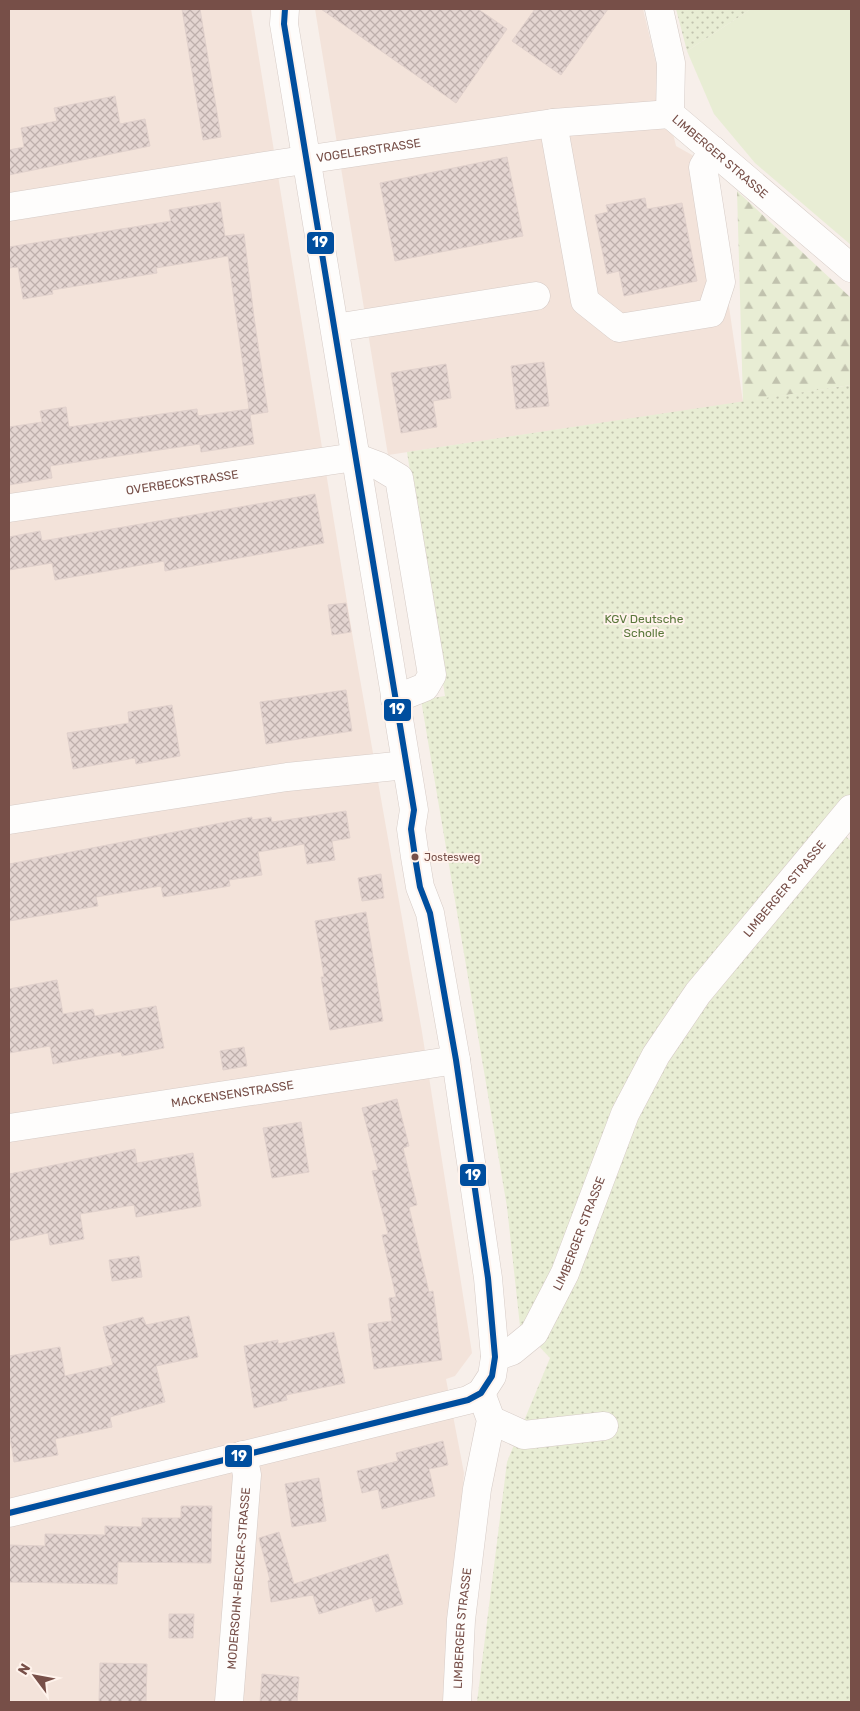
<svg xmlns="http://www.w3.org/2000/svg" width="860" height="1711" font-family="Rubik,sans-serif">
<defs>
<pattern id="forest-firs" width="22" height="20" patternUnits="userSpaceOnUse" patternTransform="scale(1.25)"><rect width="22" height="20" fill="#e8edd4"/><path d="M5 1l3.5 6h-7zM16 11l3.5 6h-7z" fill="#c1c2ae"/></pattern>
<pattern id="garden-dots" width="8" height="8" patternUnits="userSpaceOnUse" patternTransform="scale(1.25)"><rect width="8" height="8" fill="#e8edd4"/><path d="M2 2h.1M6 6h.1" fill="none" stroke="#c1c2ae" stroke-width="1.8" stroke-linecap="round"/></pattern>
<pattern id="building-cross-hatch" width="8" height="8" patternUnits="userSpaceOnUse" patternTransform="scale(1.25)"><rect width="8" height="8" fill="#e4d5d1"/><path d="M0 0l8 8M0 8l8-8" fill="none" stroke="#beafac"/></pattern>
</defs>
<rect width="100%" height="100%" fill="#f7efea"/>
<path fill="#f3e3da" d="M9,9h242l103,636 68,387 50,321 -17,23 -9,3 18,94 -13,150 -4,79h-438z
M315,9h328l33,137 32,18 35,238 -355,53z"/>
<path fill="#e8edd4" d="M751,9h100v236l-96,-82 -41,-49 -27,-63z"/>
<path fill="url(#forest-firs)" d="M737,191l114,107v87l-108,17z"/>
<path fill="url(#garden-dots)" d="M676,9h75l-64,42z
M851,385v410l-22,27 22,19v861h-374l30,-240 43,-104 -30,-32 -13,-119 -86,-507 24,-4 -38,-244z"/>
<path fill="url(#building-cross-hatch)" stroke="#e1d1cc" d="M182,9h18l21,128 -18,3z
M321,9h157l29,20 -51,74z
M535,9h73l-47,66 -49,-34z
M115,96l5,28 25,-5 5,27 -141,29v-25l15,-3 -3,-19 36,-7 -3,-13z
M507,157l16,79 -128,25 -15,-78z
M645,198l2,11 35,-6 15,78 -73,15 -5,-25 -12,3 -12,-59 13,-3 -2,-7z
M220,202l5,34 19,-2 10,83 14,95 -18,3 4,29 -53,8 -1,-8 -150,22 2,12 -43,7v-58l33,-5 -2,-11 26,-4 3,20 128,-18 1,7 51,-7 -21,-153 -72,12 1,5 -105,17 1,4 -30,5 -5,-32 -9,1v-21l162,-26 -2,-11z
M544,362l5,44 -33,3 -5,-43z
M446,364l5,34 -18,3 4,26 -36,6 -10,-60z
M315,494l9,49 -159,28 -1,-10 -109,19 -3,-17 -43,7v-33l31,-6 2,10z
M346,603l5,29 -19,3 -4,-30z
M346,690l6,41 -86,13 -6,-42z
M172,705l8,51 -44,8 -1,-6 -62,11 -6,-36 62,-10 -1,-11z
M346,811l4,27 -18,3 3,19 -28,4 -3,-20 -46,8 4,23 -33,5 1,6 -67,11 -2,-11 -65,11 2,9 -89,15v-57l243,-47v3l19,-3 1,5z
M381,874l3,24 -22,3 -4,-23z
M366,912l17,109 -53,9 -9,-53h3l-9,-56z
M57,980l6,34 30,-5 2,7 61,-10 8,42 -42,8 -1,-4 -68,12 -3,-18 -41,7v-64z
M244,1047l3,19 -24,4 -3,-19z
M397,1099l12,47 -6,2 14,57 -8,2 20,85 4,-1 9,69 -68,9 -6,-45 24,-3 -3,-23 7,-1 -14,-62 6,-1 -16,-63 6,-1 -16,-62z
M301,1122l8,50 -37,6 -9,-50z
M135,1149l2,14 56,-10 8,53 -65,11 -2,-12 -54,9 4,25 -34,6 -2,-12 -39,8v-67z
M139,1256l3,21 -30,4 -3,-21z
M189,1316l9,41 -42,9 9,36 -55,15 2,10 -57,12 3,16 -44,7 -5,-31v-75l51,-9 5,29 48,-11 -10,-38 40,-10 3,8z
M334,1332l11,51 -59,12 1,5 -33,8 -10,-62 34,-6v4z
M443,1441l5,24 -19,4 6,27 -53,13 -4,-20 -16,4 -5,-22 41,-10 -2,-8z
M319,1478l7,43 -34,6 -7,-43z
M181,1506h31l-1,57 -93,-1 -1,22 -108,-2v-37l36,1v-12l60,1v-9l37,1v-9h39z
M279,1532l15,52 94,-30 15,50 -27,8 -4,-14 -53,16 -6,-19 -42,7 -3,-21 2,-1 -11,-42z
M169,1614h25l-1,24h-24z
M100,1663l47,1 -1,38h-47z
M262,1674l37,3 -2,25h-37z"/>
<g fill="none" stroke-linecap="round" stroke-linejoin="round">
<defs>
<g id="minor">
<path id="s1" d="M659,9l12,54 -1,51 181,154"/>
<path d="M553,123l32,178 34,27 92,-15 10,-31 -18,-115 10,-17"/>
<path id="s2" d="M9,207l275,-44 269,-40 117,-9"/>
<path d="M335,328l201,-32"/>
<path id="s3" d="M9,508l346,-51 24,9 20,12 33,197 -7,12 -30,12"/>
<path d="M9,820l278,-43 119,-12"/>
<path id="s4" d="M9,1128l447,-68"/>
<path id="s5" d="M495,1357l17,-6 22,-18 31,-60 60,-159 31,-59 42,-62 153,-184"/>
<path d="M491,1420l33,15 80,-9"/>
<path d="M9,1513l459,-113 13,-7 11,-17 3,-19 -7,-79 -32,-218 -26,-147 -10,-26 -5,-30 -4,-28 3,-19 -130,-786 1,-15"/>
<path id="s6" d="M229,1702l18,-227 -4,-20"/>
<path id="s7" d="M457,1702l4,-82 16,-131 14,-69 -10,-27"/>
</g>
</defs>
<use href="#minor" stroke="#d6cbc6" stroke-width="29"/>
<use href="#minor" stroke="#fefdfc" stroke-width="28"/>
<defs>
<path id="bus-1" d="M9,1513l459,-113 13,-7 11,-17 3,-19 -7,-79 -32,-218 -26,-147 -10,-26 -5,-30 -4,-28 3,-19 -130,-786 1,-15"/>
</defs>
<use href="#bus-1" stroke="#fff3ec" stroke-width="10"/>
<use href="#bus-1" stroke="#004e9e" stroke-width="6"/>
</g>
<circle fill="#774f48" stroke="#fff3ec" stroke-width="2" cx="415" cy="857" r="4.5"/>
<g text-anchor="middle" stroke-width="4" stroke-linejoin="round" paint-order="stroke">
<g font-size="11" fill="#774f48" stroke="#fff3ec" text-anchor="start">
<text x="424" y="861">Jostesweg</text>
</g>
<g font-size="12" fill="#774f48" stroke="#fff3ec">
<text dy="4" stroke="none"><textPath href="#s2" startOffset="364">VOGELERSTRASSE</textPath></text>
<text dy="4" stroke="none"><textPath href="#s1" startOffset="172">LIMBERGER STRASSE</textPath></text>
<text dy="4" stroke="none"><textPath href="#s3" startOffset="175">OVERBECKSTRASSE</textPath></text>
<text dy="4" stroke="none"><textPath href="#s5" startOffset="561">LIMBERGER STRASSE</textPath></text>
<text dy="4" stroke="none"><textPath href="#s4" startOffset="226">MACKENSENSTRASSE</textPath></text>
<text dy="4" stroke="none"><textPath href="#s5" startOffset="156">LIMBERGER STRASSE</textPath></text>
<text dy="4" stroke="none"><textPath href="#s6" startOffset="124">MODERSOHN-BECKER-STRASSE</textPath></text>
<text dy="4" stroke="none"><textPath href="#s7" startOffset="74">LIMBERGER STRASSE</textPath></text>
</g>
<g font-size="12" fill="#5b783c" stroke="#fff3ec">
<text x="644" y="623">KGV Deutsche<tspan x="644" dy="14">Scholle</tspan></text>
</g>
</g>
<g stroke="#fff3ec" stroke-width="2">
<rect x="306" y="231" width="29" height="24" rx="5" fill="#004e9e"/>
<rect x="383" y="698" width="29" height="24" rx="5" fill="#004e9e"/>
<rect x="459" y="1163" width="28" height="24" rx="5" fill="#004e9e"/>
<rect x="224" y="1444" width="29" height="24" rx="5" fill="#004e9e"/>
</g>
<g font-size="14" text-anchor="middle" font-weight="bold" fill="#fff">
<text x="320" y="247">19</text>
<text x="397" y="714">19</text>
<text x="473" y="1180">19</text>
<text x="239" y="1461">19</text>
</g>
<rect width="860" height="1711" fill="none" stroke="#774f48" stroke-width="20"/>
<g transform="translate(35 1676) rotate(302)" stroke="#fff3ec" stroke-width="4" paint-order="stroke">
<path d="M0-4L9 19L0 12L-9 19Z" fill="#774f48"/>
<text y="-8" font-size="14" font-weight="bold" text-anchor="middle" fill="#774f48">N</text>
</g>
</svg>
